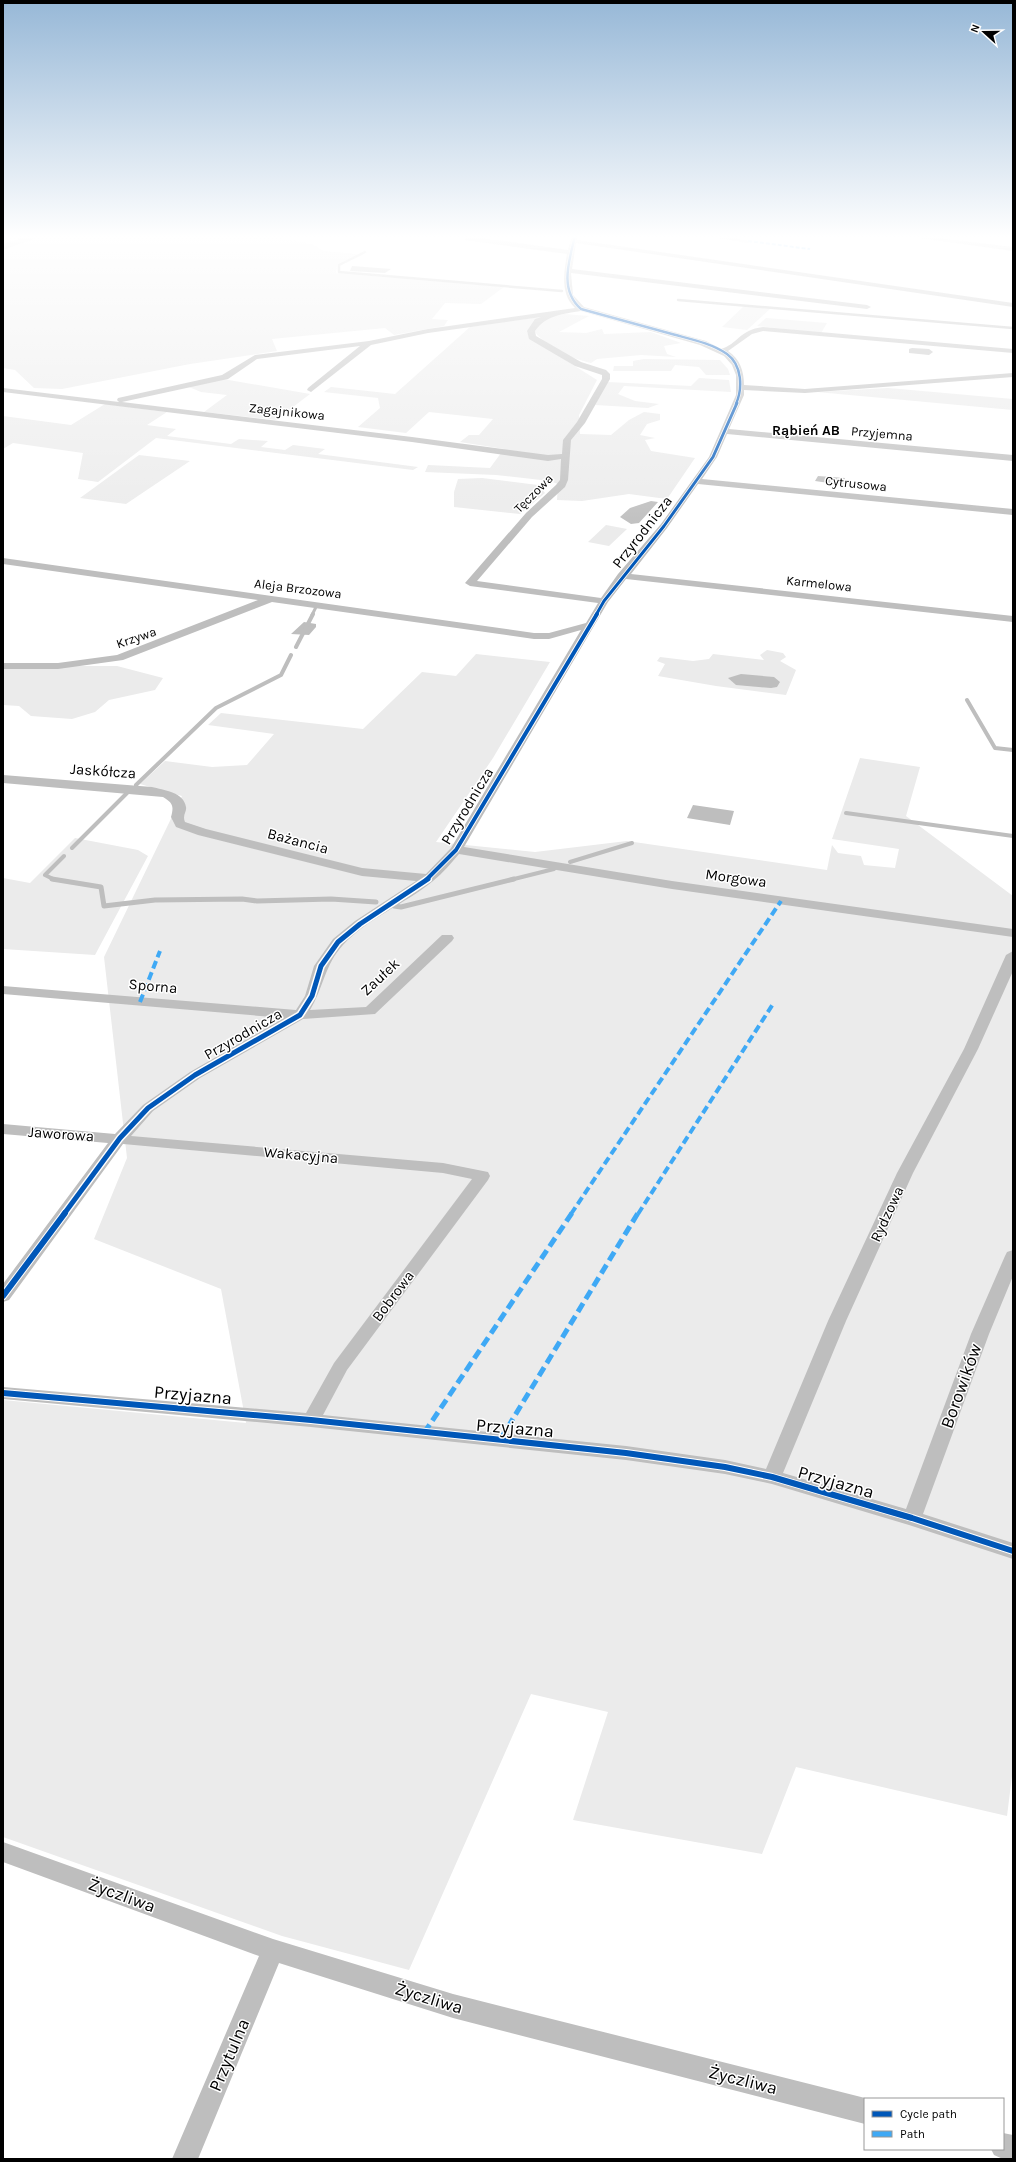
<svg xmlns="http://www.w3.org/2000/svg" width="1016" height="2162" font-family="Karla,sans-serif">
<rect width="100%" height="100%" fill="#fff"/>
<path fill="#ebebeb" d="M3,236h266l43,8 11,7 34,3 -20,11 -1,8 168,14 -23,17 -36,-1 -13,16 16,1 -4,6 -50,9 -9,-7 -113,11 5,12 -87,13 -128,25 -28,-1 -19,-18 -12,-2z
M744,306l26,3 -23,21 -25,-3z
M564,314l25,2 -30,16 27,1 16,-4 2,5 47,-2 30,11 -17,3 3,8 9,3 -35,-2 -44,4 -6,4c-22,-5 -46,-16 -59,-35l12,-10z
M539,317l-12,15 2,5 68,43 -18,35 1,19 31,1 18,-15 15,-8 16,2v6l-13,4 -7,11 15,3 -10,2 6,11 44,7 -28,41 -38,-5 -47,7 -25,-1 1,-16 -8,-3 -54,-6 -71,-3 3,-7 62,3 14,-19 -44,-7 9,-7h10l14,-16 -64,-7 -23,21 -48,-6 22,-19 -2,-10 -54,-6 7,-5 64,7 75,-67z
M766,318l61,5 -6,10 -64,-7z
M644,359l76,1 8,9 2,6h-24l-7,-8 -24,-2 -4,6h-58l1,-5h19v-5z
M699,378l30,2 2,12 -107,-6 -6,8 17,7 24,3 -11,4 -53,-3 12,-23 84,4z
M223,379l87,15 -34,26 -72,-8 23,-17 -26,-3 -12,-5z
M888,388l125,11v11l-196,-18z
M105,404l62,8 -20,13 29,4 -9,7 64,8 8,-5 29,2 -7,6 24,3 8,-5 32,4 -7,5 100,13 -5,3 -257,-32 -58,44 -20,-3 5,-26 -70,-10 -10,6v-33l68,9z
M139,455l51,6 -64,43 -46,-6z
M482,478l56,7 7,8 -25,21 -66,-7v-15l4,-13z
M606,525l21,4 -18,17 -21,-4z
M767,650l16,3 3,4 -6,4 16,9 -10,25 -70,-9 -58,-10 7,-12 -8,-3 3,-4 33,4 16,-2 4,-5 51,6 -4,-5z
M476,654l74,8 -57,96 -57,84 99,10 92,-11 200,29 5,-25 6,8 23,3 3,9 31,3 4,-19 -67,-10 28,-81 60,9 -14,49 107,80v872l-6,48 -211,-49 -34,87 -189,-34 35,-108 -77,-18 -122,276 -127,-34 -279,-99v-437l243,23 -25,-134 -127,-50 33,-81 -23,-201 78,-161 -42,-12 25,-23 47,6 35,-2 27,-31 -66,-9 13,-12 142,16 59,-57 34,4z
M3,666h114l46,12 -8,12 -46,10 -14,12 -23,7 -41,-3 -12,-10 -16,-1z
M75,838l63,12 10,6 -53,99 -92,-6v-71l27,5z"/>
<path fill="#bebebe" d="M352,266l39,3 -6,4 -35,-2z
M818,476l27,2 -2,7 -28,-4z
M651,501l7,1 -19,21 -8,1 -11,-7 10,-9z
M304,622l12,2v3l-7,8 -18,-1z
M741,674l33,3 6,5 -3,5 -6,1 -35,-3 -8,-7z
M693,805l41,6 -4,14 -43,-7z"/>
<g fill="none" stroke-linecap="round" stroke-linejoin="round">
<path stroke="#bebebe" stroke-width="2.5" d="M365,252l-26,13v7l223,19
M678,300l335,28"/>
<path stroke="#bebebe" stroke-width="3" d="M312,615l4,-8"/>
<path stroke="#bebebe" stroke-width="4" d="M296,647l17,-33
M967,700l28,48 18,2
M136,785l80,-77 65,-33 10,-20
M846,813l167,23
M72,848l56,-56
M570,862l62,-19
M55,880l-10,-5 19,-19
M510,880l44,-11"/>
<path stroke="#bebebe" stroke-width="5" d="M52,879l49,8 3,19 51,-6 87,-1 15,2 74,-2 45,3
M394,906l7,1 113,-28"/>
<path fill="#bebebe" fill-rule="evenodd" d="M912,348l17,1 4,3 -4,3 -20,-2v-4z"/>
<path fill="#bebebe" fill-rule="evenodd" d="M468,236l100,14 4,-14h6l-1,4 436,63v4l-437,-64 -4,26 295,36 4,2 -4,2 -296,-36 2,22 11,12 122,34 15,8c17,-5 18,-19 42,-22l250,22v4l-250,-22 -11,3 -24,17c12,8 16,20 16,34l61,4 208,-16v4l-208,16 -61,-3v5l-15,34 284,26v6l-286,-27 -10,23 -15,22 311,30v6l-315,-31 -31,44 -36,46 382,42v6l-387,-43 -18,23 -144,245 208,34 341,48v8l-341,-48 -213,-35c-8,9 -16,19 -26,27 -28,23 -65,37 -90,64 -18,19 -20,44 -33,65l56,-3 76,-72h10l2,3 -2,3 -77,73 -72,5 -103,59 -47,33 -22,25 312,27 45,9 2,4 -2,4 -141,190 -24,45 303,31 99,14 41,9 62,-148 69,-148 67,-124 42,-94 7,-4v20l-35,78 -65,124 -67,148 -63,152 123,36 65,-175 34,-78 2,-4 6,-2v26l-24,58 -66,180 90,29v16l-104,-34 -137,-41 -47,-10 -99,-14 -315,-33 -308,-28v-12l303,26 28,-50 138,-184 -29,-6 -320,-29 -114,156 -6,2v-18l105,-141 -105,-9v-10l112,10 28,-29 47,-33 94,-54 -281,-24v-8l293,24 9,-14 9,-30 19,-27 22,-18 61,-40 -54,-5 -164,-41 -22,-8 -5,-10c3,-11 2,-14 -8,-20l-160,-14v-8l149,12c11,3 32,5 34,20 1,5 -4,8 -1,15l21,7 156,39 64,6 25,-26 130,-218 -32,9h-15l-262,-37 -149,58 -65,9h-55v-6h55l59,-8 141,-55 -255,-36v-6l531,75h15l37,-10 12,-20 -128,-17 -5,-3 61,-70 30,-28 4,-5 1,-21 -13,2 -136,-19 -409,-50v-4l116,14 -2,-2 1,-2 104,-23 33,-20 114,-14 59,-12 147,-21c-15,-14 -11,-36 -8,-54l-102,-14v-2zM581,311l119,34 24,11 8,9 4,10v20l-27,62 -48,67 -43,50 -17,24 -124,-17 55,-64 33,-30 3,-7 3,-40 14,-17 25,-44v-5l-4,-4 -25,-8 -45,-26 -1,-5c11,-16 28,-17 46,-20zM541,317l-6,2 -8,12 2,8 46,27 27,9v4l-25,43 -14,18 -1,14 -14,1 -136,-18 -290,-35 106,-23 29,-20 103,-13 -52,42 -1,2 4,2 60,-47 57,-12z
M705,236h16l30,5 -3,2z
M905,236h16l92,11v4z
M3,1842l270,97 180,55 412,104v26l-412,-106 -174,-55 -81,196h-26l87,-203 -256,-94z
M1003,2133l10,2v24h-10l-9,-4 -3,-6h12z"/>
<path fill="#b8b8b8" fill-rule="evenodd" d="M29,236h13l-39,14v-6z"/>
<path stroke="#3fa9f5" stroke-width="2" stroke-dasharray="4 2" stroke-linecap="butt" d="M748,241l62,8"/>
<path stroke="#3fa9f5" stroke-width="4" stroke-dasharray="8 4" stroke-linecap="butt" d="M140,1002l20,-51
M571,1214l210,-313
M638,1214l135,-210"/>
<path stroke="#3fa9f5" stroke-width="5" stroke-dasharray="10 5" stroke-linecap="butt" d="M424,1433l148,-220
M500,1440l138,-227"/>
<defs>
<path id="cycleway-far4" d="M575,236c-6,25 -16,54 6,73 30,8 61,17 91,25 18,5 39,9 55,20 15,11 16,34 9,50"/>
<path id="cycleway-far3" d="M596,615l8,-14 60,-75 49,-69 24,-54"/>
<path id="cycleway-far2" d="M426,880l30,-30 141,-236"/>
<path id="cycleway-far1" d="M64,1214l56,-76 28,-30 47,-33 105,-60 12,-19 9,-30 17,-24 22,-18 68,-45"/>
<path id="cycleway" d="M3,1296l62,-83
M3,1393l308,27 315,33 99,14 47,10 140,41 101,33"/>
</defs>
<use href="#cycleway-far4" stroke="#fff" stroke-width="3.5"/>
<use href="#cycleway-far3" stroke="#fff" stroke-width="4.5"/>
<use href="#cycleway-far2" stroke="#fff" stroke-width="6"/>
<use href="#cycleway-far1" stroke="#fff" stroke-width="8"/>
<use href="#cycleway" stroke="#fff" stroke-width="8"/>
<use href="#cycleway-far4" stroke="#0057b8" stroke-width="2.5"/>
<use href="#cycleway-far3" stroke="#0057b8" stroke-width="3"/>
<use href="#cycleway-far2" stroke="#0057b8" stroke-width="4"/>
<use href="#cycleway-far1" stroke="#0057b8" stroke-width="5"/>
<use href="#cycleway" stroke="#0057b8" stroke-width="6"/>
</g>
<linearGradient id="sky" x2="0" y2="1"><stop stop-color="#97b8d7"/><stop offset="0.44" stop-color="#fff"/><stop offset="1" stop-color="#fff" stop-opacity="0"/></linearGradient>
<rect width="1016" height="538" fill="url(#sky)"/>
<g text-anchor="middle" stroke-width="3" stroke-linejoin="round" paint-order="stroke">
<g font-size="13" fill="#000" stroke="#fff">
<text transform="translate(287 411) rotate(6)" y="5">Zagajnikowa</text>
<text transform="translate(882 433) rotate(5)" y="5">Przyjemna</text>
<text transform="translate(856 483) rotate(6)" y="5">Cytrusowa</text>
<text transform="translate(533 493) rotate(-45)" y="5">Tęczowa</text>
<text transform="translate(819 583) rotate(6)" y="5">Karmelowa</text>
<text transform="translate(298 588) rotate(7)" y="5">Aleja Brzozowa</text>
<text transform="translate(136 637) rotate(-19)" y="5">Krzywa</text>
</g>
<g font-size="14" font-weight="bold" fill="#000" stroke="#fff">
<text x="806" y="435">Rąbień AB</text>
</g>
<g font-size="15" fill="#000" stroke="#fff">
<text transform="translate(642 532) rotate(-52)" y="5">Przyrodnicza</text>
<text transform="translate(103 771) rotate(4)" y="5">Jaskółcza</text>
<text transform="translate(467 806) rotate(-59)" y="5">Przyrodnicza</text>
<text transform="translate(298 841) rotate(15)" y="5">Bażancia</text>
<text transform="translate(736 878) rotate(8)" y="5">Morgowa</text>
<text transform="translate(380 977) rotate(-43)" y="5">Zaułek</text>
<text transform="translate(153 986) rotate(5)" y="5">Sporna</text>
<text transform="translate(243 1034) rotate(-30)" y="5">Przyrodnicza</text>
<text transform="translate(61 1134) rotate(4)" y="5">Jaworowa</text>
<text transform="translate(301 1155) rotate(5)" y="5">Wakacyjna</text>
<text transform="translate(887 1214) rotate(-65)" y="5">Rydzowa</text>
<text transform="translate(393 1296) rotate(-53)" y="5">Bobrowa</text>
</g>
<g font-size="18" fill="#000" stroke="#fff">
<text transform="translate(961 1386) rotate(-70)" y="6">Borowików</text>
<text transform="translate(193 1395) rotate(5)" y="6">Przyjazna</text>
<text transform="translate(515 1428) rotate(5)" y="6">Przyjazna</text>
<text transform="translate(836 1482) rotate(16)" y="6">Przyjazna</text>
<text transform="translate(122 1895) rotate(20)" y="6">Życzliwa</text>
<text transform="translate(429 1998) rotate(17)" y="6">Życzliwa</text>
<text transform="translate(229 2055) rotate(-67)" y="6">Przytulna</text>
<text transform="translate(743 2080) rotate(14)" y="6">Życzliwa</text>
</g>
</g>
<rect width="1016" height="2162" fill="none" stroke="#000000" stroke-width="8"/>
<rect x="864" y="2098" width="140" height="52" fill="#ffffff" stroke="#999999"/>
<rect x="872" y="2111" width="20" height="6" fill="#0057b8" stroke="#999999"/>
<text x="900" y="2118" font-size="12" fill="#000000">Cycle path</text>
<rect x="872" y="2131" width="20" height="6" fill="#3fa9f5" stroke="#999999"/>
<text x="900" y="2138" font-size="12" fill="#000000">Path</text>
<g transform="translate(984 32) rotate(291)" stroke="#ffffff" stroke-width="3" paint-order="stroke">
<path d="M0-3L7 15L0 10L-7 15Z" fill="#000000"/>
<text y="-6" font-size="11" font-weight="bold" text-anchor="middle" fill="#000000">N</text>
</g>
</svg>
